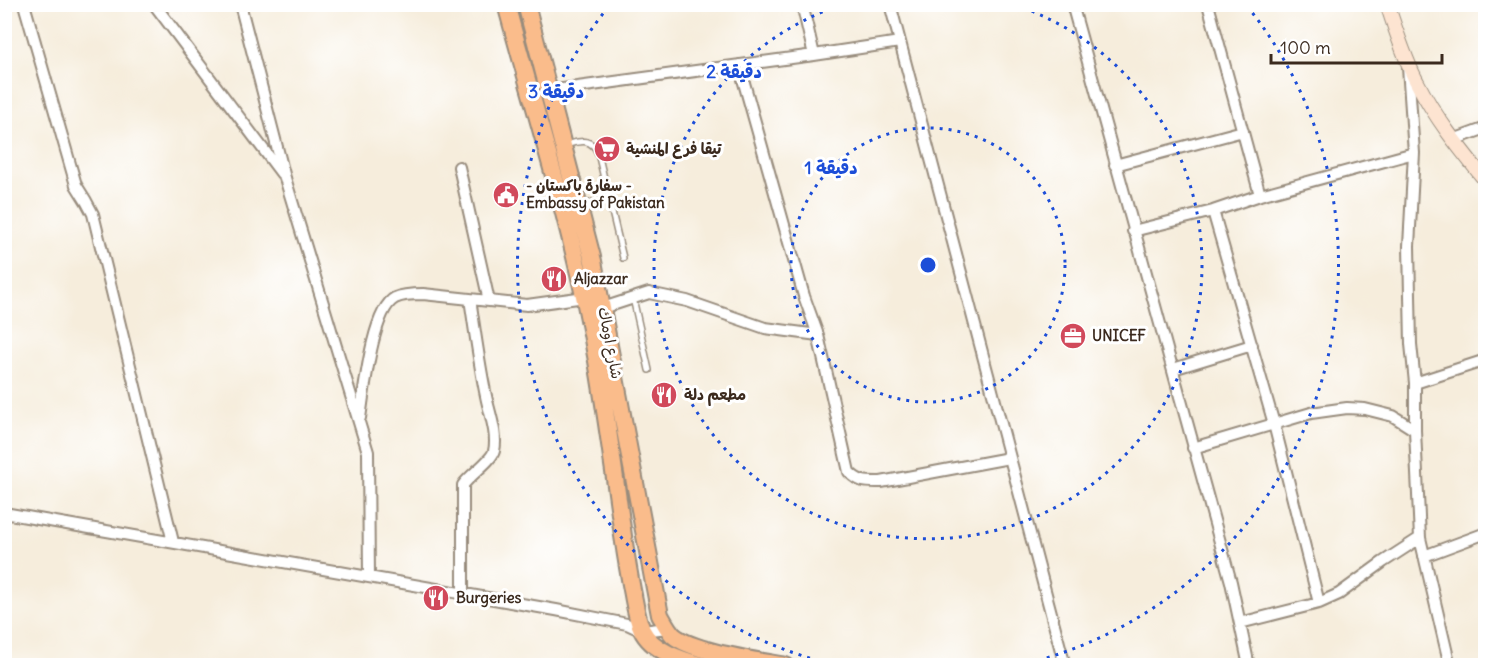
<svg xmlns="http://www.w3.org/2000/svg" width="1490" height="670" font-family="Delius,'Playpen Sans Arabic',sans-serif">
<rect width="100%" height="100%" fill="#fff"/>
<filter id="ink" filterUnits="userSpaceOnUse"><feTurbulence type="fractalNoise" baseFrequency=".0167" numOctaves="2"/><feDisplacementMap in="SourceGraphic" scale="12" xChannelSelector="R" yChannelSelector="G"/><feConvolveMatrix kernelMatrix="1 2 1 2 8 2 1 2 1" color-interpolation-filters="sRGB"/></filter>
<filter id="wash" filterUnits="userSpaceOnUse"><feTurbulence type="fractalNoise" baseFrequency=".008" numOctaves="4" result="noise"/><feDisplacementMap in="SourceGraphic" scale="24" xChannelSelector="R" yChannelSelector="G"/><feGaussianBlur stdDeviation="1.35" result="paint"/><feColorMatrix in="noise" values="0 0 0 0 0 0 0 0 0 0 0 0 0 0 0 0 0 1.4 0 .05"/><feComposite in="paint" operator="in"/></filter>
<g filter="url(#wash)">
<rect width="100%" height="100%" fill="#f6eddc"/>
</g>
<g filter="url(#ink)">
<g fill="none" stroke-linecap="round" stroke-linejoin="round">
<defs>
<path id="lane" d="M564,145c15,-3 26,-9 34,8l25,105
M581,206l27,-9
M633,298l16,72"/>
<path id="street" d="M24,4l52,181 10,16 7,13 80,328
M154,4l128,170
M240,4l45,174 83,274 1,125
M802,4l12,51
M890,4l175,662
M1072,4l159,578 18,84
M1208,4l52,191
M739,65l65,231 14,39 31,137c11,11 17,10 32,10l128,-24
M1408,67l6,86 -5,93 2,98 4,39v47l5,108 30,128
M548,91l266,-36 86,-13
M1453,140l33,-12
M1115,165l128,-34
M459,167l30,134
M1213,211l61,213 45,179
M1133,231l80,-20 47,-16 154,-42
M603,308l46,-15 38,8 78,27 53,7
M1173,369l79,-24
M1415,383l71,-23
M360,418c4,-25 12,-108 35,-120 8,-4 19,-4 28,-4l104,11 58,-8
M1193,448l118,-35 36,-5 18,1 28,7 22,14
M4,513l552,97 71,14 15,7 26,-3
M1424,556l62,-23
M463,593v-108c7,-10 29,-25 31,-34 4,-17 -5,-39 -8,-55 -7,-33 -11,-65 -16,-97
M1240,623l79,-20 20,-9 44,-32 37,-24"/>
<path id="secondary" d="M1387,4c9,26 17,54 30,78 18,36 44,68 69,99"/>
<path id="primary" d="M506,4c32,119 70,236 91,357 10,58 18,117 26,175 3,20 6,39 10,59 2,11 4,24 9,35 10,21 40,30 61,36
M526,4l67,257 67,354c4,7 8,15 13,20 19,17 87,26 113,31"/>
</defs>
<use href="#lane" stroke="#988c7d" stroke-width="8"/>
<use href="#street" stroke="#988c7d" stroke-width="14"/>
<use href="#secondary" stroke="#988c7d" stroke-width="16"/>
<use href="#primary" stroke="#988c7d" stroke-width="20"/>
<use href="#lane" stroke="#fff" stroke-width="5"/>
<use href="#street" stroke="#fff" stroke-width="10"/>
<use href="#secondary" stroke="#fde4d1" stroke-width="14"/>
<use href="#primary" stroke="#fabc8b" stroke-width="16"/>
</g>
</g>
<g fill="none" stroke="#1d4ed8" stroke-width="3" stroke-dasharray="3 6">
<circle cx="928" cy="265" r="137"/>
<path d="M1015 5A274 274 0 1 1 841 5"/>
<path d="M836 665A411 411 0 0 1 609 6M1247 6A411 411 0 0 1 1020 665"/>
</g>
<defs>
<symbol id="supermarket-disc" viewBox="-11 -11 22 22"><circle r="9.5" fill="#d1495b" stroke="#fff"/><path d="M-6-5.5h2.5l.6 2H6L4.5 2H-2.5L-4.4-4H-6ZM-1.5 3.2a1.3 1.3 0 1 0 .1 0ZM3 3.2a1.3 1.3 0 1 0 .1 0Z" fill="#fff"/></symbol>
<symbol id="civic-disc" viewBox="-11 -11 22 22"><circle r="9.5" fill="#d1495b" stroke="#fff"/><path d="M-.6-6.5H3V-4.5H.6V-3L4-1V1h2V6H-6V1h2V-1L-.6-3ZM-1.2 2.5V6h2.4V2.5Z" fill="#fff"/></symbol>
<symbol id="restaurant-disc" viewBox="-11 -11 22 22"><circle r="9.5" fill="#d1495b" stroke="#fff"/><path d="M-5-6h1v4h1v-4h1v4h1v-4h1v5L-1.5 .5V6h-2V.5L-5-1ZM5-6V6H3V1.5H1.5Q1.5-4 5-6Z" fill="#fff"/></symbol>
<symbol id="office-disc" viewBox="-11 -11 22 22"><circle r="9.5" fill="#d1495b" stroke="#fff"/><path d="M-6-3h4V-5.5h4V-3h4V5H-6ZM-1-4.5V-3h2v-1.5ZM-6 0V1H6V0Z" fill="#fff"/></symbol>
</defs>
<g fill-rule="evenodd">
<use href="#supermarket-disc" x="592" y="134" width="30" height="30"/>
<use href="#civic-disc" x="491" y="180" width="30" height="30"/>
<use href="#restaurant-disc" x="539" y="264" width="30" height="30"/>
<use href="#office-disc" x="1058" y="321" width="30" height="30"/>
<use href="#restaurant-disc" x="649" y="380" width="30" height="30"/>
<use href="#restaurant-disc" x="421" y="583" width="30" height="30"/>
</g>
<g text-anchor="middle" stroke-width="6" stroke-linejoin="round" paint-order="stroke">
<g font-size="15" font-weight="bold" fill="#3b2a1e" stroke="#fff" text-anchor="start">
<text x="626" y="154">تيقا فرع المنشية</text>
<text x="526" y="191">- سفارة باكستان -<tspan x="526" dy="17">Embassy of Pakistan</tspan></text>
<text x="574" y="284">Aljazzar</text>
<text x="1092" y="341">UNICEF</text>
<text x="684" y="400">مطعم دلة</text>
<text x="456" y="603">Burgeries</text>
</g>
<g font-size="15" fill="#3b2a1e" stroke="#fff">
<text transform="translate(610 343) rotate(79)" y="5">شارع اوماك</text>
</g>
</g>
<circle cx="928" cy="265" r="9" fill="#1d4ed8" stroke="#fff" stroke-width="3"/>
<g font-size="18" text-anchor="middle" font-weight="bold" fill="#1d4ed8" stroke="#fff" stroke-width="6" stroke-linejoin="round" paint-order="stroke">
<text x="734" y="78">2 دقيقة</text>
<text x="556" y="98">3 دقيقة</text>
<text x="831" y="174">1 دقيقة</text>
</g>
<rect width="1490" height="670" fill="none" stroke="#fff" stroke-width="24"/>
<path d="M1271 54v9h171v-9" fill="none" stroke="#3b2a1e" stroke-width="3"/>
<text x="1280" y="54" font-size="18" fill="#3b2a1e" stroke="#ffffff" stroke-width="4.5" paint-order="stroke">100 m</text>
</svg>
